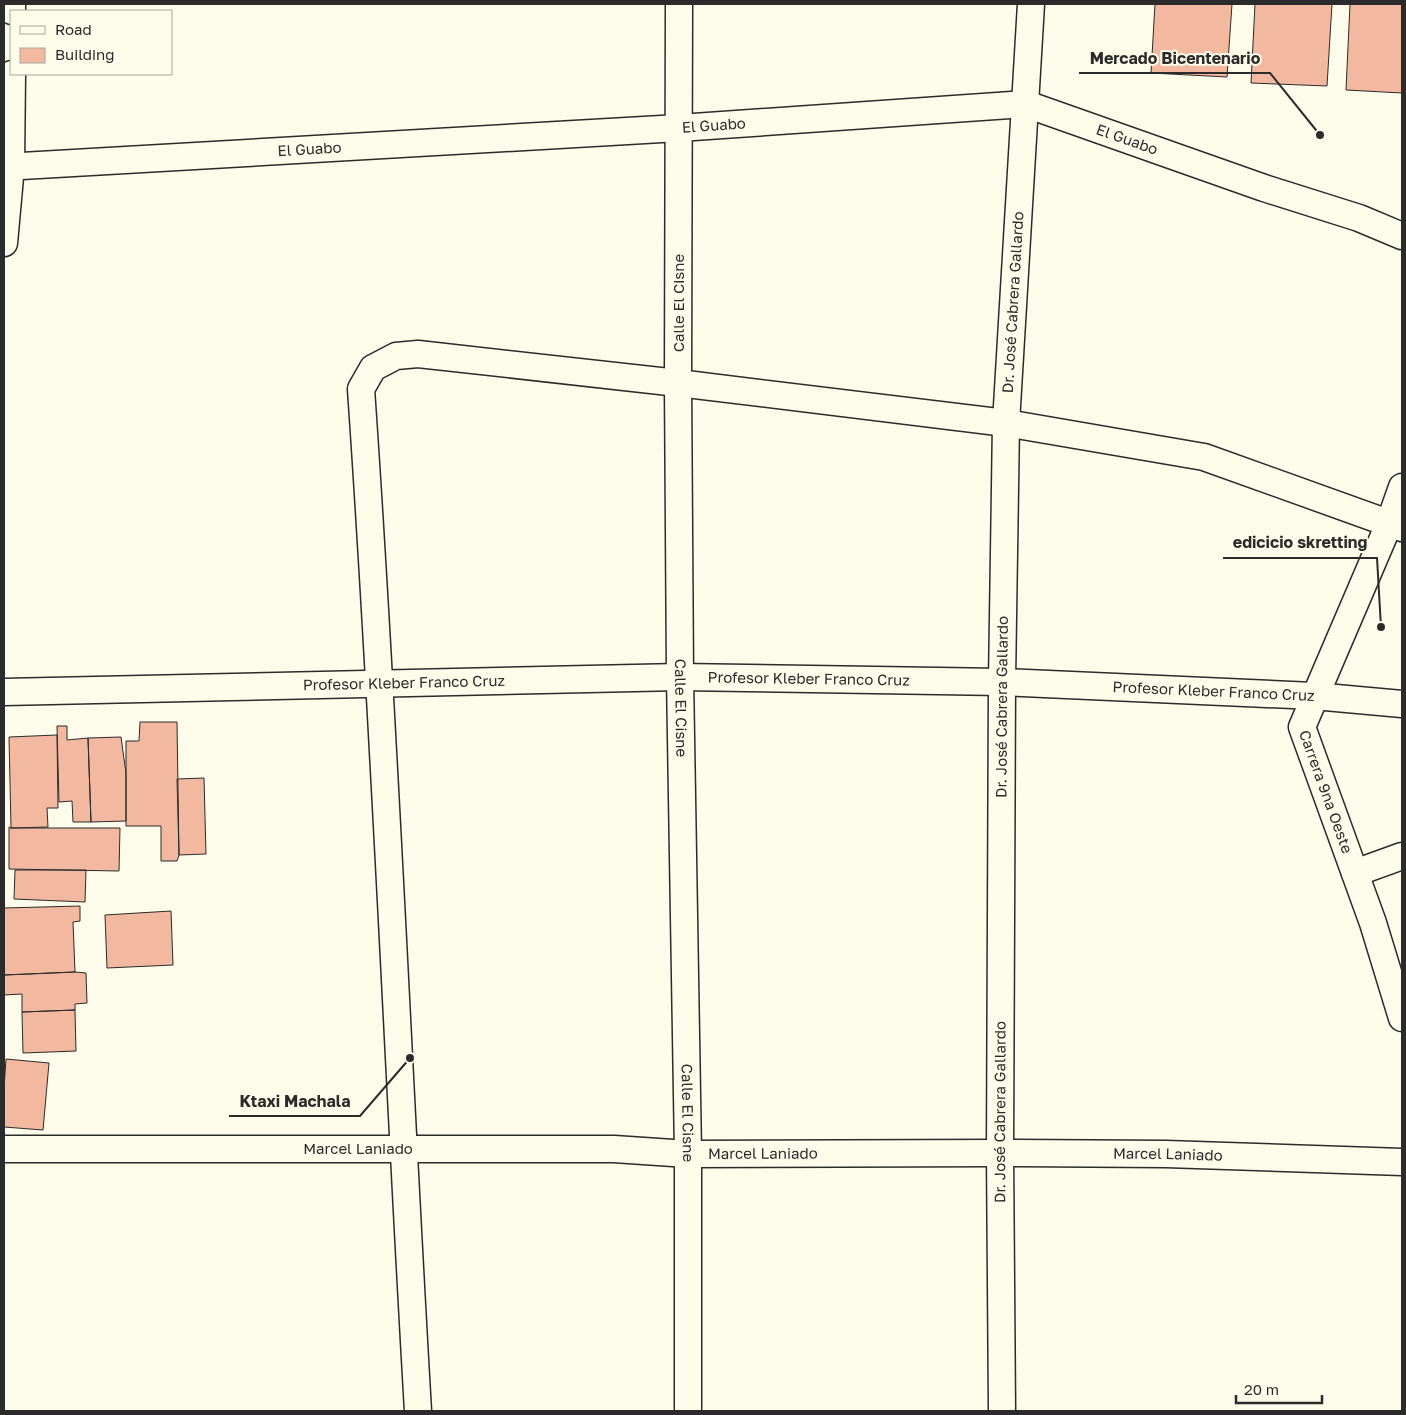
<svg xmlns="http://www.w3.org/2000/svg" width="1406" height="1415" font-family="'Golos Text',sans-serif">
<rect width="100%" height="100%" fill="#fdfbea"/>
<path fill="#f2b8a0" stroke="#2b2b2b" d="M1155,4h77l-5,73 -76,-4z
M1255,4h77l-5,82 -76,-3z
M1350,4h52v89l-56,-3z
M140,722h37l2,133 -2,6h-16v-35h-35v-85h13z
M57,726h10v14l21,-2 3,84h-18l-1,-21 -13,1z
M57,735l1,73h-11l1,19 -37,1 -2,-91z
M121,737l5,36v48l-35,1 -3,-84z
M204,778l2,76 -27,1 -2,-76z
M9,827l2,1h109l-1,43 -110,-2z
M15,870h71l-1,32 -71,-3z
M80,906v15l-7,1 2,50 -71,3v-67z
M171,911l2,54 -66,3 -2,-53z
M75,972l11,1 1,30 -12,1v6l-53,2v-18l-18,1v-20z
M75,1010l1,41 -53,2 -1,-41z
M6,1059l43,4 -6,67 -39,-3v-38z"/>
<g fill="none" stroke-linecap="round" stroke-linejoin="round">
<defs>
<g id="minor">
<path id="s1" d="M679,4l-1,379 2,294 8,477v257"/>
<path d="M12,11v-7"/>
<path id="s2" d="M4,167l675,-39 347,-24 238,84 95,30 43,18"/>
<path d="M4,243l7,-77 1,-92"/>
<path id="s3" d="M1402,487l-13,37 -87,203 71,196 29,95"/>
<path id="s4" d="M4,692l676,-15 322,5 312,14 88,8"/>
<path d="M1355,873l47,-17"/>
<path id="s5" d="M4,1149h610l74,5 312,-1 166,1 236,8"/>
<path d="M418,1411c-20,-340 -33,-681 -57,-1022l12,-21 23,-12 22,-2 260,29 328,40 198,34 198,71"/>
<path id="s6" d="M1002,1411l-2,-258 2,-471 4,-259 25,-419"/>
</g>
</defs>
<use href="#minor" stroke="#2b2b2b" stroke-width="29"/>
<use href="#minor" stroke="#fdfbea" stroke-width="26"/>
</g>
<g text-anchor="middle" stroke-width="4" stroke-linejoin="round" paint-order="stroke">
<g font-size="15" fill="#2b2b2b" stroke="#fdfbea">
<text dy="5" stroke="none"><textPath href="#s2" startOffset="711">El Guabo</textPath></text>
<text dy="5" stroke="none"><textPath href="#s2" startOffset="1131">El Guabo</textPath></text>
<text dy="5" stroke="none"><textPath href="#s2" startOffset="306">El Guabo</textPath></text>
<text dy="5" stroke="none"><textPath href="#s6" startOffset="1109">Dr. José Cabrera Gallardo</textPath></text>
<text transform="translate(679 303) rotate(-90)" y="5">Calle El Cisne</text>
<text dy="5" stroke="none"><textPath href="#s4" startOffset="805">Profesor Kleber Franco Cruz</textPath></text>
<text dy="5" stroke="none"><textPath href="#s4" startOffset="400">Profesor Kleber Franco Cruz</textPath></text>
<text dy="5" stroke="none"><textPath href="#s4" startOffset="1210">Profesor Kleber Franco Cruz</textPath></text>
<text dy="5" stroke="none"><textPath href="#s6" startOffset="704">Dr. José Cabrera Gallardo</textPath></text>
<text dy="5" stroke="none"><textPath href="#s1" startOffset="704">Calle El Cisne</textPath></text>
<text dy="5" stroke="none"><textPath href="#s3" startOffset="329">Carrera 9na Oeste</textPath></text>
<text dy="5" stroke="none"><textPath href="#s1" startOffset="1109">Calle El Cisne</textPath></text>
<text dy="5" stroke="none"><textPath href="#s6" startOffset="299">Dr. José Cabrera Gallardo</textPath></text>
<text dy="5" stroke="none"><textPath href="#s5" startOffset="354">Marcel Laniado</textPath></text>
<text dy="5" stroke="none"><textPath href="#s5" startOffset="759">Marcel Laniado</textPath></text>
<text dy="5" stroke="none"><textPath href="#s5" startOffset="1164">Marcel Laniado</textPath></text>
</g>
</g>
<path fill="none" stroke="#2b2b2b" stroke-width="2" d="M1320 135L1270 73H1079M1381 627L1377 558H1223M410 1058L360 1116H229"/>
<g fill="#2b2b2b" stroke="#fdfbea" stroke-width="2">
<circle cx="1320" cy="135" r="5"/>
<circle cx="1381" cy="627" r="5"/>
<circle cx="410" cy="1058" r="5"/>
</g>
<g font-size="16" text-anchor="middle" font-weight="bold" fill="#2b2b2b" stroke="#fdfbea" stroke-width="4" stroke-linejoin="round" paint-order="stroke">
<text x="1175" y="64">Mercado Bicentenario</text>
<text x="1300" y="548">edicicio skretting</text>
<text x="295" y="1107">Ktaxi Machala</text>
</g>
<rect width="1406" height="1415" fill="none" stroke="#2b2b2b" stroke-width="10"/>
<rect x="10" y="10" width="162" height="65" fill="#fdfbea" stroke="#a9a89e"/>
<rect x="20" y="26" width="25" height="8" fill="#fdfbea" stroke="#a9a89e"/>
<text x="55" y="35" font-size="15" fill="#2b2b2b">Road</text>
<rect x="20" y="48" width="25" height="15" fill="#f2b8a0" stroke="#a9a89e"/>
<text x="55" y="60" font-size="15" fill="#2b2b2b">Building</text>
<path d="M1236 1395v8h86v-8" fill="none" stroke="#2b2b2b" stroke-width="2.5"/>
<text x="1244" y="1395" font-size="15" fill="#2b2b2b" stroke="#fdfbea" stroke-width="4" paint-order="stroke">20 m</text>
</svg>
